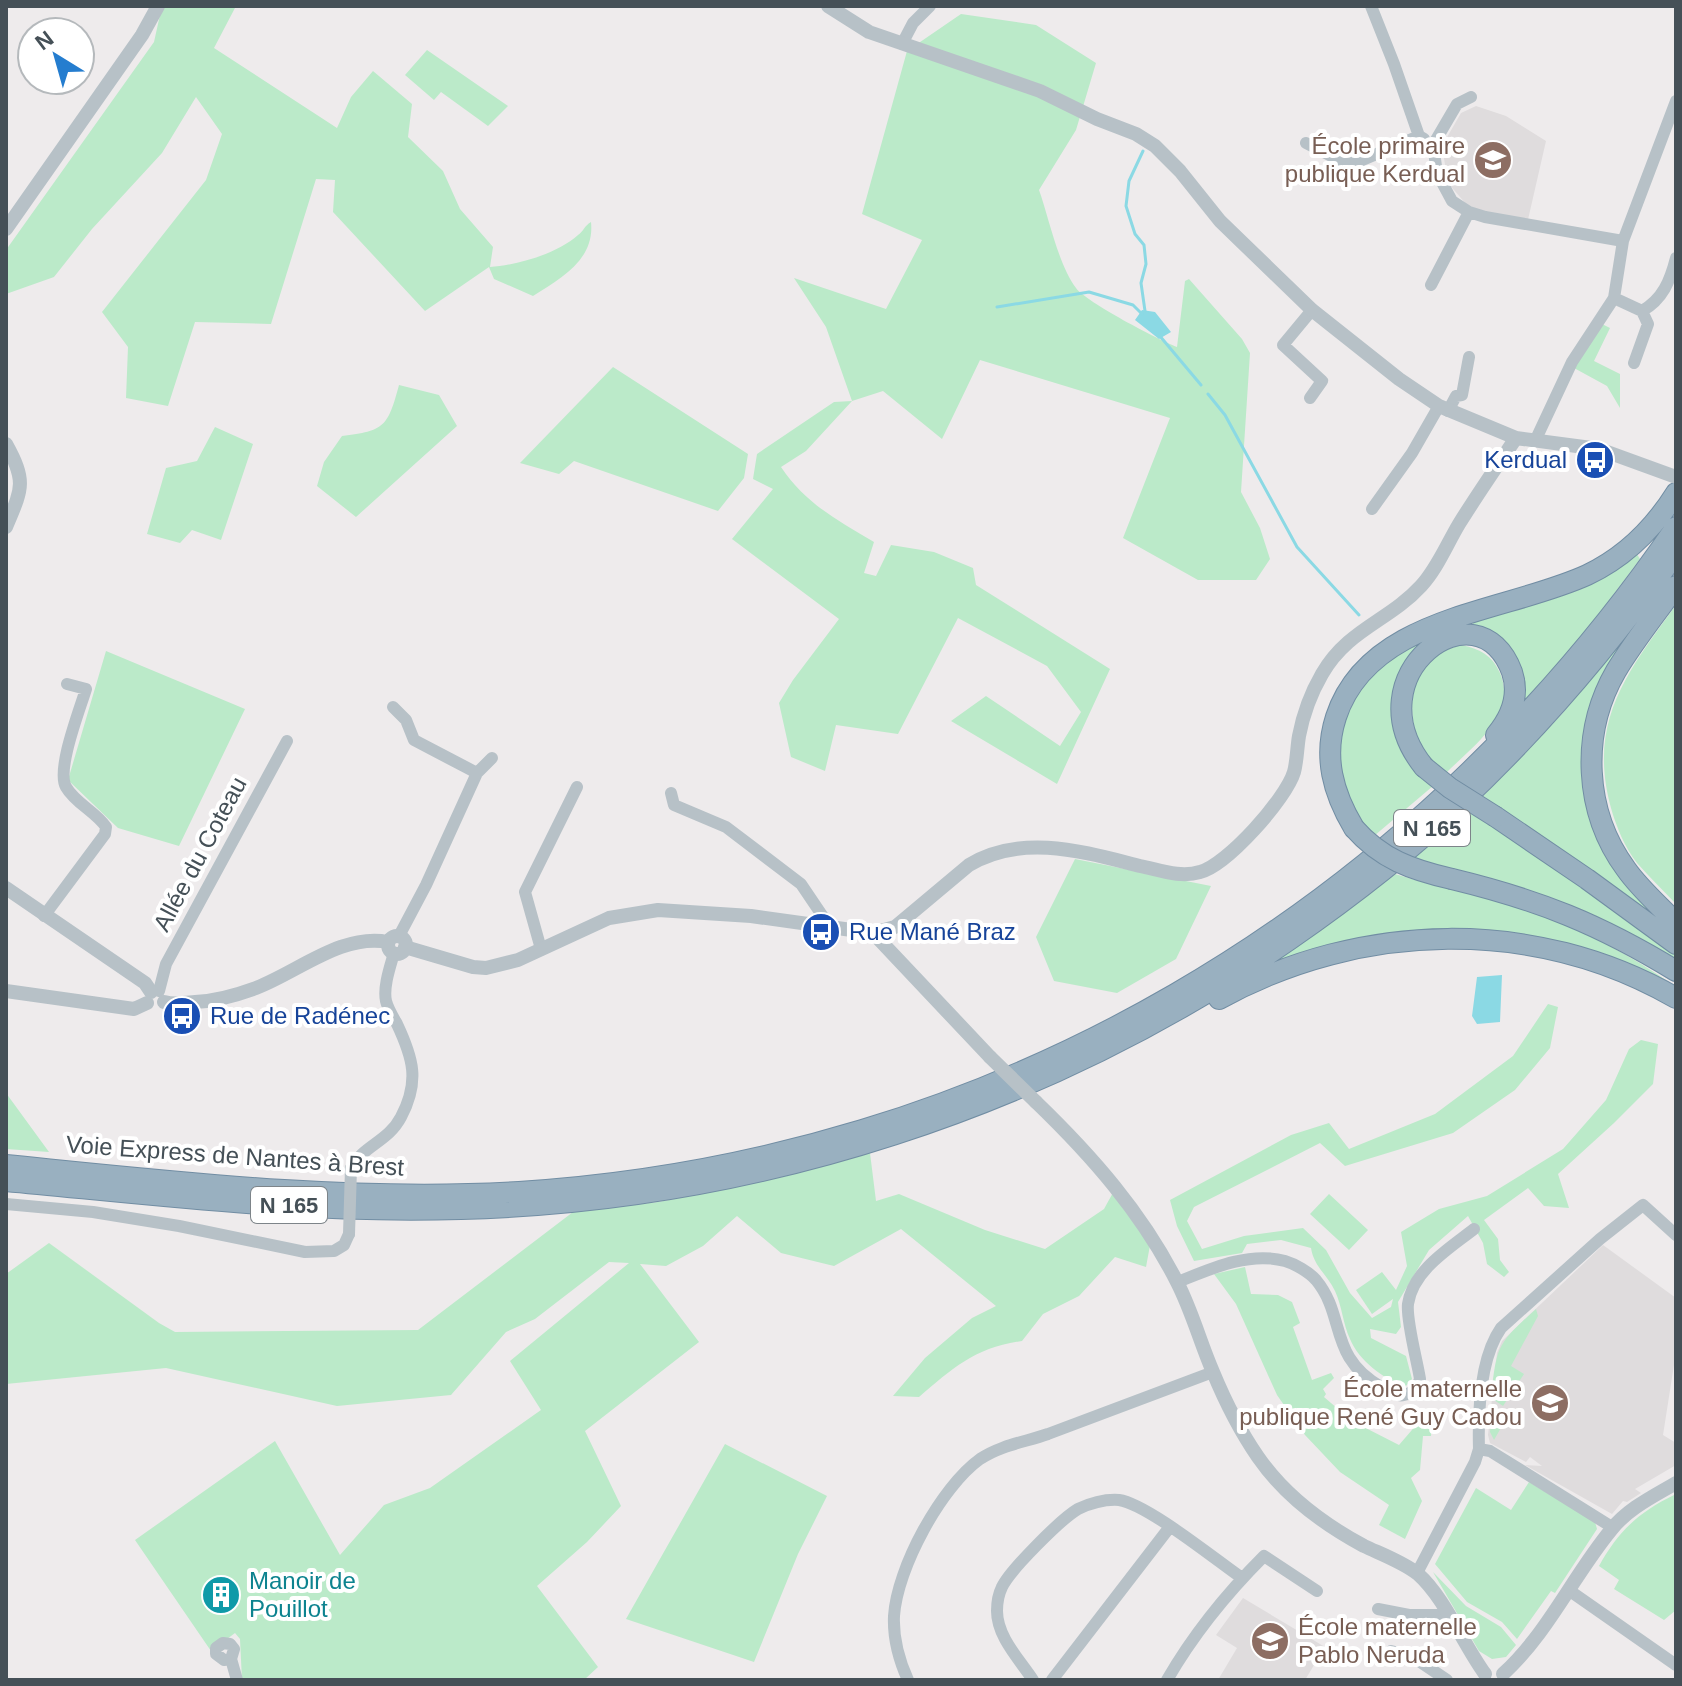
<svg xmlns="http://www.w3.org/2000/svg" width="1682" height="1686" font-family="Arial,sans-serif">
<rect width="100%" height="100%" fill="#eeebec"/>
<path fill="#dfdcdd" d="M1476,106l30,10 40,25 -19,83 -44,-12 -17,-8 -18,-21 -6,-37 19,-33z
M1603,1245l73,53v54l-13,83 13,8v22l-41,24 6,4 -14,9 -4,-1 -11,13 -87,-49 17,1 -12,-9 -4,5 -36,-19 -2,-8 9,-82 5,-12z
M1243,1598l82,49 -20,33h-87l19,-32 -21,-13z"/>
<path fill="#bbeac9" d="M162,6h74l-22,42 123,80 14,-31 22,-26 39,33 -4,33 35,34 17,38 33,38 -3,20c27,-2 67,-13 88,-32 6,-4 6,-9 13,-13 4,38 -30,56 -58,74l-39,-17 -5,-12 -64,44 -92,-99 2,-32 -19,-1 -45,145 -76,-2 -27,84 -42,-8 2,-51 -26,-35 104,-132 16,-46 -26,-37 -34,56 -70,76 -38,48 -48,17v-44l148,-208z
M961,14l75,11 60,38 -20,67 -37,60c10,28 19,74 37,98 10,14 83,52 101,59l8,-66 4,-2 53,60 8,14 -9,139 19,36 10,31 -14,21h-58l-75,-42 47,-120 -190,-58 -38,79 -59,-48 -31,10 -46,50 -25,16c25,37 56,53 93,75l-10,31 12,3 15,-31 43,7 39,16 3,17 134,84 -53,115 -106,-63 35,-25 74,50 21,-34 -34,-46 -89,-48 -60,116 -62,-9 -11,46 -34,-14 -12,-54 14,-23 46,-61 -107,-80 41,-50 -20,-10 4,-25 77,-52 18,-1 -26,-74 -32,-49 92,31 36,-69 -60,-26 45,-163z
M427,50l81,56 -20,20 -47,-34 -7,8 -29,-25z
M1602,324l8,4 -16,33 26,13v34l-13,-22 -33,-18z
M613,367l135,87 -4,24 -26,33 -144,-50 -15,13 -39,-11z
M399,385l40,10 18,31 -101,91 -39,-31 7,-24 18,-26c43,-5 46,-10 57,-51z
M215,427l38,17 -32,96 -29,-10 -12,13 -33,-9 19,-66 31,-7z
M1635,551l5,8 -50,67 -71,82 1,-28 -47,-49v-12z
M1666,586l-61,92 -13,136 84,119 -193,-137 78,-81z
M1676,605v299c-13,-14 -27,-27 -39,-41 -12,-15 -21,-37 -26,-55 -24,-87 17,-137 65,-203z
M1429,641l-34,65 38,80 -59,50 -12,-12 -23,-43 -3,-27 15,-56 28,-34 24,-16z
M1461,645c19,4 31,10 39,28 18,42 -28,74 -54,100 -6,-6 -14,-11 -19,-17 -22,-30 -22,-87 16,-106 5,-2 12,-3 18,-5z
M106,651l139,58 -66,137 -61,-18 -50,-48z
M1470,808l206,141v16l-264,-106z
M1075,859l136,27 -35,73 -59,34 -63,-12 -18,-44z
M1395,874c38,12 76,19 114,29 53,15 123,52 167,84v7l-20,-11 -204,-50 -195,40z
M1548,1004l10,3 -8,41 -35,42 -62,43 -108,33 -25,-23 -126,64 -7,14 15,28 42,-13 59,-8 23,22 24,43 22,25 19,-11 2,-8 -21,15 -16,-24 26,-18 14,18 11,-24 -6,-34 38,-23 48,-13 76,-47 43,-49 23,-51 12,-9 17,4 -5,40 -39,39 -56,51 11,34 -25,-2 -16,-18 -44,32 14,19 2,21 9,12 -5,5 -17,-13 -4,-21 -15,-27 -39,34 -31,52 3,25 -5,7 -26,-5 1,9 35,18 6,23 -7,8c-21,-8 -46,-26 -55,-48 -7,-15 -8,-33 -15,-48 -8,-17 -21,-24 -24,-43l-30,-8 -34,4 -5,9 -48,8 -17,-35 -7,-26 121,-65 38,-12 20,26 86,-35 78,-58z
M6,1093l43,59 -43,-3z
M870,1153l6,48 23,-7 86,36 60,19 59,-40 11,-20 36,51 -5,27 -31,-10 -36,39 -36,18 -21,27c-46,6 -69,27 -103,56l-26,-1 32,-38 47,-40 24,-12 -95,-77 -67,37 -53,-13 -44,-37 -34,30 -37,20 -26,-2 59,78 -114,89 36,75 -34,36 -50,44 61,81 -14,13h-342l-2,-41 -5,-6 -24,18 -76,-111 140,-99 65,114 44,-50 46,-17 111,-78 -31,-49 119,-98 -20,-1 -74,57 -29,13 -55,63 -114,11 -171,-38 -160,16v-110l43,-31 110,80 16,9 243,-2 155,-118 85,-10 69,-13z
M1329,1194l39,36 -19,20 -39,-36z
M1245,1267l6,27 27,1 14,7 8,21 -7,4 19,53 19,-7 3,5 -11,11 3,5 -2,3 28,24 47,24 31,-36 3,3 -2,24h-8l-3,34 -9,8 11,23 -17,38 -26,-14 10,-20 -49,-33 -35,-37 -28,-40 -41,-91 -22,-30z
M1536,1309l2,7 -27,50 13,8 -21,32 -12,-8c6,-52 5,-53 45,-89z
M1492,1410l14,9 -12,21 -4,-8z
M725,1444l102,52 -29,58 -44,108 -128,-43z
M1529,1482l66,40 2,7 -42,64 -4,-2 -34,48 -15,-17 -35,-20 -32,-38 41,-76 35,22z
M1676,1494v116l-12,10 -50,-31 5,-9 -20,-14c20,-36 40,-54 77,-72z
M1433,1572l33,34 35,21 15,18 -10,12 -14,2 -13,-8z"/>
<path fill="#8bd9e4" d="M1142,310l13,2 16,20 -12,7 -24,-19z
M1502,975l-2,47 -23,2 -5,-8 5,-39z"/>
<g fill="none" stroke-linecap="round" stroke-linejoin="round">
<path stroke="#8bd9e4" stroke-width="3" d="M1143,151l-14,30 -3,25 9,28 9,11 2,19 -5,19 4,28
M997,307l92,-15 44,13 9,9
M1159,335l42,50
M1208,394l17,21 72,132 62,68"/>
<defs>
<path id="trunk" d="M1676,586c-20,28 -42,55 -60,85 -36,62 -32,141 10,198 14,20 33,36 50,54
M1424,767c-74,-92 54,-187 88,-95 8,24 -1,45 -16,63
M1496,817l91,62 89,65
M1354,828c-21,-35 -31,-71 -18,-111 33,-101 168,-104 251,-142 38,-18 67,-47 89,-82
M1452,879c87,21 147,45 224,92
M1219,999c142,-78 316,-82 457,-1
M6,1165c170,17 342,37 513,27 474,-30 890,-276 1157,-665
M6,1181c151,14 303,33 455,28 295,-8 584,-101 828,-269 59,-41 118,-86 170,-136 81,-76 153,-161 217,-251"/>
</defs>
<use href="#trunk" stroke="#718da3" stroke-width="22"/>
<path stroke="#b7c1c7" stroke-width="12" d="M1371,6l23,58 25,72
M902,44l11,-21 17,-17
M1471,97l-14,7 -24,41 4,28 15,28 17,11 16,5 138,24
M1306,143l33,17 21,1 59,-25 5,3
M1431,285l38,-73
M1614,298l28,13c21,-12 28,-30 34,-53
M1634,363l14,-39 -6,-13
M1310,398l12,-17 -39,-36 29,-35
M1448,411l8,-15 6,-1 7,-38
M1536,439l36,-77 42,-64 9,-57 53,-140
M1372,509l40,-56 27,-47
M393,707l13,13 8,20 63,33
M671,793l3,12 52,22 75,57 29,43
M44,916l61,-82 1,-7c-10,-15 -31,-24 -40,-40 -10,-17 14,-78 20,-98l-19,-5
M399,936l27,-51 51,-112 15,-15
M541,949l-16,-57 52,-105
M159,991l7,-27 121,-223
M351,1168c13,-23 37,-26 50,-51 19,-36 12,-59 -4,-93 -4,-7 -9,-15 -11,-23 -3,-14 4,-34 8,-48
M6,1204l87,8 86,14 126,26 29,-1 10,-6 5,-11
M1178,1282c32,-13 71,-31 107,-21 10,3 24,11 31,19 30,36 12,77 65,107 7,4 15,10 23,8 9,-2 14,-8 16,-16 -3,-19 -14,-59 -12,-75 5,-34 42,-56 66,-75
M1479,1449l11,2 122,76
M1417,1573l58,-111 4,-13c-1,-36 1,-91 22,-121l99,-89 43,-34 33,30
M1570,1591l106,74
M1378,1609l31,6h39
M1391,1651l22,6 34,23
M231,1659l-7,1 -8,-6v-6l7,-5 7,1 4,5 -3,10 6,21
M908,1680c-9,-20 -15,-42 -14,-64 3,-48 47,-129 86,-157 21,-14 45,-17 68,-25 55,-21 110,-41 165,-62
M1033,1680c-13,-20 -36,-43 -36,-69 0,-8 1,-16 5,-24 8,-17 59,-68 76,-78 13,-6 27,-10 41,-9 28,4 97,60 123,78
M1052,1680l117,-152
M1167,1680c26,-45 60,-87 97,-124l53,35"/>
<path stroke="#b7c1c7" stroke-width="14" d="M828,6l41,26 171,59 57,28 39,15 19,12 25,25 40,50 92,89 87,69 40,27 77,32 83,11 77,28
M6,229l136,-194 16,-29
M6,444c21,38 16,45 0,83
M6,888l139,95 6,9
M873,933l117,124
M388 945a9 9 0 1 1 18 0a9 9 0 1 1-18 0Z
M405,947l68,20 13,1 32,-8 91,-42 49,-8 93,6 122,17 22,-6 74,-62c54,-32 115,-13 171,1 20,4 40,12 60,6 27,-7 86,-73 94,-100 3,-11 3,-24 5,-36 4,-21 12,-43 23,-62 26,-45 67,-53 99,-88 16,-17 26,-42 38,-62 18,-29 38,-58 57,-86
M6,991l128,18 13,-6
M164,1002c11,3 21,1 31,0 21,-1 42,-7 61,-14 42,-16 86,-55 132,-46
M1036,1102c56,54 106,111 141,180 15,29 23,60 36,90 12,29 27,59 45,85 27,39 65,67 106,89 17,8 39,16 54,28 27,24 45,70 67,100
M1503,1674c45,-41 70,-98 108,-144 16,-21 43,-34 65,-47"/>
<use href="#trunk" stroke="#99b0c0" stroke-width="20"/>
<defs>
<path id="trunk-bridge" d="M1424,767l26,21 46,29
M1354,828c27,31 58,42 98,51"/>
</defs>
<use href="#trunk-bridge" stroke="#718da3" stroke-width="22" stroke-linecap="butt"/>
<path stroke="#b7c1c7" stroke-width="12" d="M349,1234l2,-66"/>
<path stroke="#b7c1c7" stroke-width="14" d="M990,1057l46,45"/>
<use href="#trunk-bridge" stroke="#99b0c0" stroke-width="20"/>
</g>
<defs>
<symbol id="school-disc" viewBox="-11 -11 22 22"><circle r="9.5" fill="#8d6e63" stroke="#fff"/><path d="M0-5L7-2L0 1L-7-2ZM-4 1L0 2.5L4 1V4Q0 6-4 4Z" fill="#fff"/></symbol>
<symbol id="bus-disc" viewBox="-11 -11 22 22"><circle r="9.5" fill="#1a4fb4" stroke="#fff"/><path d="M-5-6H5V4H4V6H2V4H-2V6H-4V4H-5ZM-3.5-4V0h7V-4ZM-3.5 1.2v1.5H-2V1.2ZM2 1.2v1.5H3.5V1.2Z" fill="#fff"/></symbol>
<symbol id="building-disc" viewBox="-11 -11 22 22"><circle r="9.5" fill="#0f9aa8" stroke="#fff"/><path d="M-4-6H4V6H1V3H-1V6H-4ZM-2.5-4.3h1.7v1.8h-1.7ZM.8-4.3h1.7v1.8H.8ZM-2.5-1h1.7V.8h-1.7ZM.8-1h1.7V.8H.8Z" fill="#fff"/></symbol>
</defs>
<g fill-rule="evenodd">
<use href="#school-disc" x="1471" y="138" width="44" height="44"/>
<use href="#bus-disc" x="1573" y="438" width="44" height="44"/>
<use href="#bus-disc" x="799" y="910" width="44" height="44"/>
<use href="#bus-disc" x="160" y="994" width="44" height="44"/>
<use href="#school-disc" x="1528" y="1381" width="44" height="44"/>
<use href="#building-disc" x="199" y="1573" width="44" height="44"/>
<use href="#school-disc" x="1248" y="1619" width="44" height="44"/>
</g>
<g text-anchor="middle" stroke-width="8" stroke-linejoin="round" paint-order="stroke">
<g fill="#fff" stroke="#7d8489" stroke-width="2">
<rect x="1394" y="810" width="76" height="36" rx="6"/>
<rect x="251" y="1187" width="76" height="36" rx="6"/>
</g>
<g font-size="22" font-weight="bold" fill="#455057">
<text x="1432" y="836">N 165</text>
<text x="289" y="1213">N 165</text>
</g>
<g font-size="24" fill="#785e54" stroke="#fff" text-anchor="end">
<text x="1465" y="154">École primaire<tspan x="1465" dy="28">publique Kerdual</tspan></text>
<text x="1522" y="1397">École maternelle<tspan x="1522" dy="28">publique René Guy Cadou</tspan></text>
<text x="1298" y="1635" text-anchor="start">École maternelle<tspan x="1298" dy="28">Pablo Neruda</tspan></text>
</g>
<g font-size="24" fill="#164399" stroke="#fff" text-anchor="start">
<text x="1567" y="468" text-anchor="end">Kerdual</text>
<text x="849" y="940">Rue Mané Braz</text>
<text x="210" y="1024">Rue de Radénec</text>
</g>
<g font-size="24" fill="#455057" stroke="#fff">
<text transform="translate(200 854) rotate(-62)" y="8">Allée du Coteau</text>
<text transform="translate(235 1156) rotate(4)" y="8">Voie Express de Nantes à Brest</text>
</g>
<g font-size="24" fill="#0d838f" stroke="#fff" text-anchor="start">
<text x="249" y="1589">Manoir de<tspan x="249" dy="28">Pouillot</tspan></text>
</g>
</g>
<rect width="1682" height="1686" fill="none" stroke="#455057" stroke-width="16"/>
<g transform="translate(56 56) rotate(323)"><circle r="38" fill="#ffffff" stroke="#b5b9bc" stroke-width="2"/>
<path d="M0-6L14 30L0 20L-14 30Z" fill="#257dcf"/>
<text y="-12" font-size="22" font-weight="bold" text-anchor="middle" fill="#455057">N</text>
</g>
</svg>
